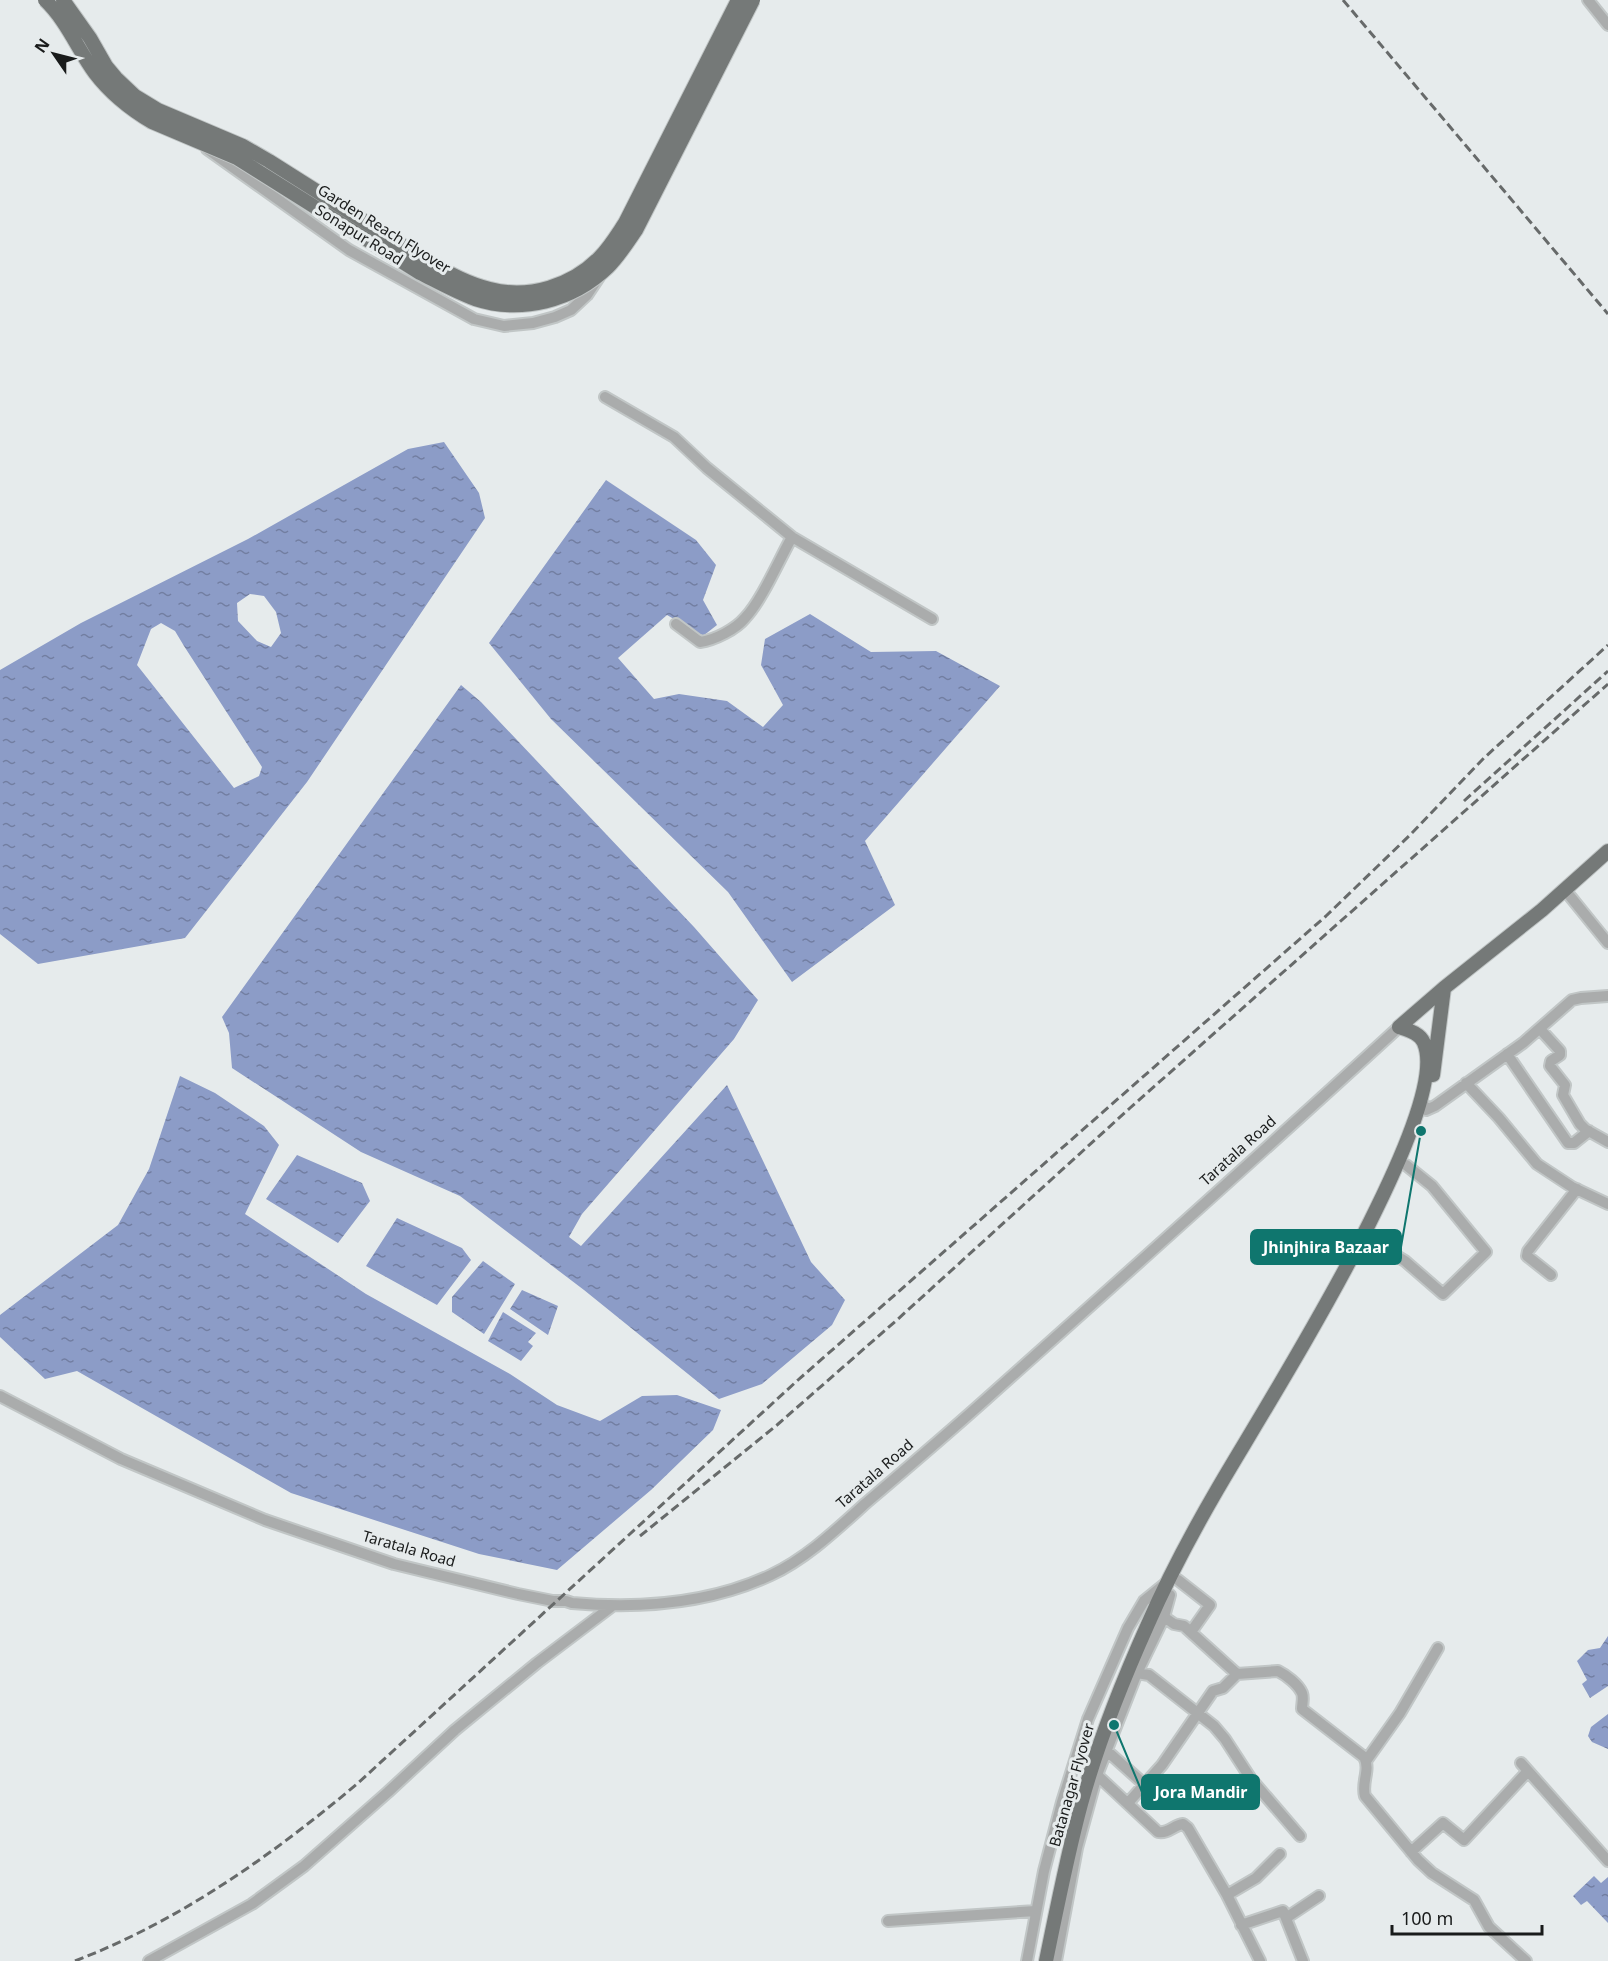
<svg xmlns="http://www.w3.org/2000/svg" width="1608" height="1961" font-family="'Noto Sans',sans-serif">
<defs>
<pattern id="water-ripples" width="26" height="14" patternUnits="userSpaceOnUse" patternTransform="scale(1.5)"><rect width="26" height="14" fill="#8c9cc7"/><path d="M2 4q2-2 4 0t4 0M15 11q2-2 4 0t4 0" fill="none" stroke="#727ea1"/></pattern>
</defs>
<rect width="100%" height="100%" fill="#e6ebec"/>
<path fill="url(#water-ripples)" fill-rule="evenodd" d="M444,442l35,51 6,25 -178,264 -122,156 -147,26 -38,-30v-264l81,-47 167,-84 160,-90zM250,594l14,2 12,16 5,21 -10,14 -14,-6 -19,-20 -1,-18zM161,623l14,8 9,15 78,121 -3,9 -25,12 -97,-123 14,-36z
M606,480l90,60 20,25 -13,35 14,25 -14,11 -36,-21 -49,43 36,41 25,-5 48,7 36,26 20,-22 -22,-40 4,-26 45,-25 61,38 65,-1 64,35 -135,155 30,64 -103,77 -64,-90 -177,-173 -62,-76z
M461,685l20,17 213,225 64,73 -24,39 -152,175 -13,23 12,9 146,-161 84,177 34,38 -13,25 -70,59 -43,15 -135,-109 -124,-94 -99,-44 -129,-84 -3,-35 -7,-16z
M180,1076l35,17 49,33 15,19 -34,69 121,80 144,80 47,31 43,16 42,-25 35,-1 44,15 -8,20 -62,60 -94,80 -78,-16 -188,-61 -214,-122 -32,8 -45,-42v-22l118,-90 31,-56z
M297,1155l65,28 8,18 -32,42 -72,-44z
M397,1218l65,30 9,12 -34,45 -71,-39z
M483,1261l32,23 -31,50 -32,-22v-15z
M522,1290l36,16 -10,29 -38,-26z
M503,1312l33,21 -8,9 5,4 -12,15 -33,-20z
M1608,1636v50l-18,12 -8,-14 5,-4 -10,-19 11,-11 12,-2z
M1608,1714v35l-16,-7 -4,-6 3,-9z
M1594,1876l7,7 7,-6v46l-21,-22 -6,4 -8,-9z"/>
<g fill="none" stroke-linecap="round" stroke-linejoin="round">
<defs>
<path id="minor" d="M1588,0l20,25
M207,149l142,101 125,69 30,7 29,-3 22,-6 16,-7 16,-15 12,-18
M605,397l69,40 33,31 85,69 140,82
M676,624l24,18c15,-2 36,-13 45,-24 17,-18 34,-58 47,-81
M1565,890l43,53
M1540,1029l20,22v4l-9,6 -1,5 15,19 -2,10 17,29 5,5 23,13
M1507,1054l61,89h6l15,-12
M1466,1083l33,35 38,46 35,23 36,17
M1421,1099l5,11 9,-4 88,-63 49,-43 9,-2 27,-2
M1370,1240l35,21 38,33 43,-42 -54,-66 -26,-21
M1551,1275l-24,-19 1,-5 49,-62
M0,1396l121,63 144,61 129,44 124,30 35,7h13l6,2c67,6 137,1 199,-28 36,-17 66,-46 95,-72 40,-34 80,-68 118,-102 139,-124 278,-248 415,-374
M1178,1580l32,25 -19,27
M1164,1617l10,7 10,2 53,48
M1137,1673l12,2 65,51 11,13 26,40 49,57
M1106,1750l39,35
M1366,1761l34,-48 38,-65
M1521,1763l87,98
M1097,1775l61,57c10,2 16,-7 25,-8l5,4 39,67 33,66
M1128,1803l34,-38 51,-74 10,-3 14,-14 41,-3c8,4 20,13 24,22 2,5 0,11 0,16l62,48c7,13 -3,25 1,39l53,64 14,13 42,27 15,27 37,34
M1411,1852l32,-29 21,17 64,-69
M1227,1895l29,-17 24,-24
M1286,1918l33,-22
M888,1921l148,-10
M1241,1925l42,-14 20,50
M149,1961l103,-57 52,-38 84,-74 67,-62 82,-67 74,-56
M1027,1961l17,-90 18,-69 26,-83 40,-91 16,-27 21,-17
M1056,1961l21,-113 20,-73 40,-102 27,-56 6,-22"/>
<path id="major" d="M1399,1027l45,-39 98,-78 66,-59
M1433,1075l11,-87
M1046,1961c11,-53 21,-105 35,-157 17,-62 41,-122 67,-180 20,-46 44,-91 69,-134 41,-72 237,-377 207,-447 -4,-10 -16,-13 -25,-16"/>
</defs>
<use href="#minor" stroke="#c1c6c6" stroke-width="14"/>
<use href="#major" stroke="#c1c6c6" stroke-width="16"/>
<use href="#minor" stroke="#aaacac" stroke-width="10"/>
<use href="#major" stroke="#757978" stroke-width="14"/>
<path stroke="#676a6a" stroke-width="3" stroke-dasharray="9 4.5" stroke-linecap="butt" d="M1343,0l265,314
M1464,801l144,-130
M640,1536l137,-111 121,-106 232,-211 478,-424
M75,1961c106,-41 196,-105 282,-177l441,-404 528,-464 83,-80 75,-78 124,-113"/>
<defs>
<path id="major-bridge" d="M45,0c22,21 33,50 50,73 16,21 35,36 57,49l85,36 183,115c18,9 36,19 55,26 46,15 98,2 133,-32 11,-11 19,-24 28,-37l117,-230
M63,0l27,38 16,28 10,12 19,18 23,14 85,36 26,15 158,100c20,11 41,23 63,28 39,10 82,-3 110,-32 10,-10 17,-22 25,-34l113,-223"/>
</defs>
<use href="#major-bridge" stroke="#c1c6c6" stroke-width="16" stroke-linecap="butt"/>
<use href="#major-bridge" stroke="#757978" stroke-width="14"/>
</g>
<g text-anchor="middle" stroke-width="6" stroke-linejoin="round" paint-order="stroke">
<g font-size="15" fill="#191b1b" stroke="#e6ebec">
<text transform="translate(384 229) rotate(32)" y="5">Garden Reach Flyover</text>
<text transform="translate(359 235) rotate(32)" y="5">Sonapur Road</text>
<text transform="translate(1238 1151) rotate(-42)" y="5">Taratala Road</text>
<text transform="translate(875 1474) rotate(-41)" y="5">Taratala Road</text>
<text transform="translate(409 1549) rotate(16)" y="5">Taratala Road</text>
<text transform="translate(1072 1785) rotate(-74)" y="5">Batanagar Flyover</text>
</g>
</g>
<path fill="none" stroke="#0f766e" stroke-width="2" d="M1421 1131L1401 1247M1114 1725L1142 1792"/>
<g fill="#0f766e" stroke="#e6ebec" stroke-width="2">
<circle cx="1421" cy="1131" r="6"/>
<circle cx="1114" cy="1725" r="6"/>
</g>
<g fill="#0f766e" stroke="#0f766e" stroke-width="2">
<rect x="1251" y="1230" width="150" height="34" rx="6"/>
<rect x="1142" y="1775" width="117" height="34" rx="6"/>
</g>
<g font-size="16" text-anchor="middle" font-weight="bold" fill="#fff">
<text x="1326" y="1253">Jhinjhira Bazaar</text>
<text x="1201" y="1798">Jora Mandir</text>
</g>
<g transform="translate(54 54) rotate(305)" stroke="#e6ebec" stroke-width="4.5" paint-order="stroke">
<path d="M0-4.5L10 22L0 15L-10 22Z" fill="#191b1b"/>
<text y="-9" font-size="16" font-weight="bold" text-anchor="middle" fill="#191b1b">N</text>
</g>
<path d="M1392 1925v9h150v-9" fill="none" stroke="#191b1b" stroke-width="3"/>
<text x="1401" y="1925" font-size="18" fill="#191b1b" stroke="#e6ebec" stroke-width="4.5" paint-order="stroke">100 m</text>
</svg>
